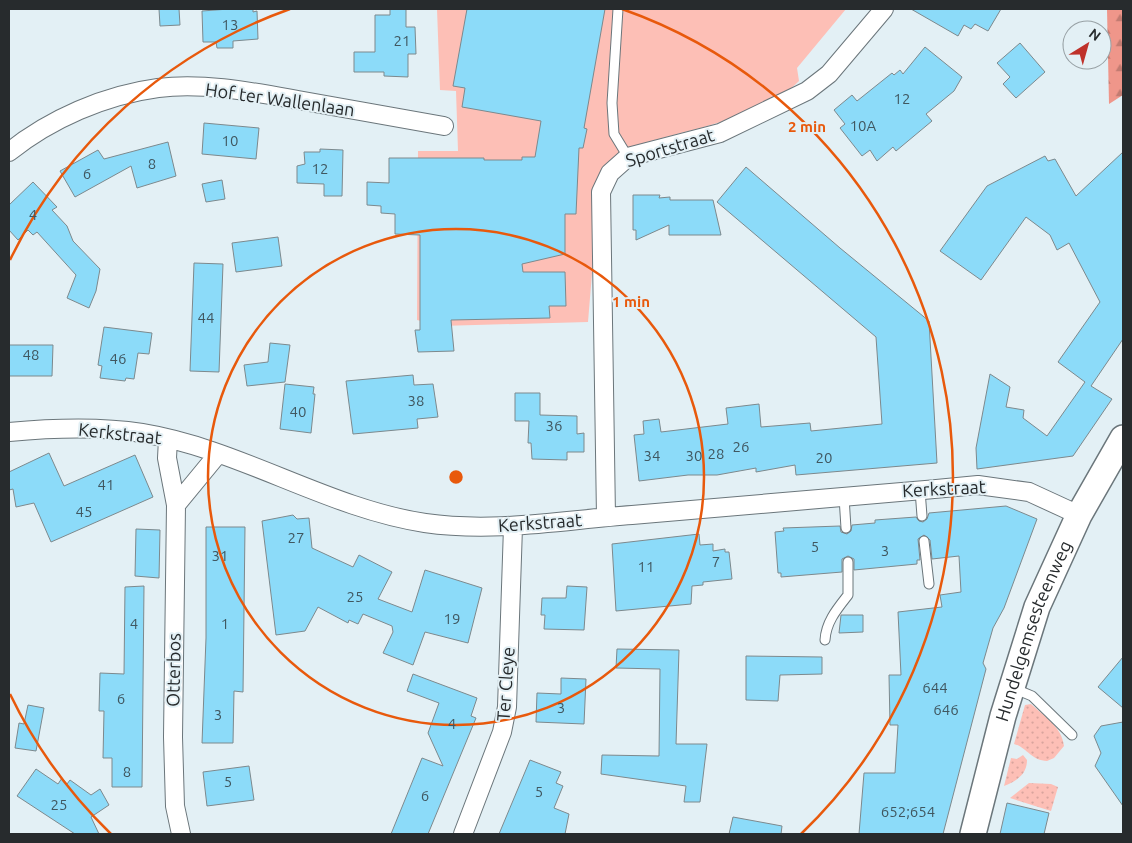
<svg xmlns="http://www.w3.org/2000/svg" width="1132" height="843" font-family="Ubuntu,sans-serif">
<defs>
<pattern id="grass-dots" width="8" height="8" patternUnits="userSpaceOnUse" patternTransform="scale(1.25)"><rect width="8" height="8" fill="#fdbfb6"/><path d="M2 2h.1M6 6h.1" fill="none" stroke="#d9a49d" stroke-width="1.8" stroke-linecap="round"/></pattern>
<pattern id="forest-firs" width="22" height="20" patternUnits="userSpaceOnUse" patternTransform="scale(1.25)"><rect width="22" height="20" fill="#ef968a"/><path d="M5 1l3.5 6h-7zM16 11l3.5 6h-7z" fill="#c27b71"/></pattern>
</defs>
<rect width="100%" height="100%" fill="#e3f0f5"/>
<path fill="url(#grass-dots)" d="M1031,704c13,12 31,23 33,42l-10,12 -7,3c-15,0 -21,-14 -33,-17l11,-39z
M1023,755l4,5c0,15 -11,21 -23,26l7,-28 6,1z
M1029,783l22,1 7,3 -7,24 -41,-13z"/>
<path fill="url(#forest-firs)" d="M1107,9h16v86l-14,9z"/>
<path fill="#fdbfb6" d="M437,9h409l-49,59 2,13c-41,41 -122,49 -176,69l-25,51 -10,121 -148,4 -23,-6 1,-169h40l-2,-60 -16,-1z"/>
<path fill="#8cdbf9" stroke="#7d898d" d="M159,9h20l1,16 -20,1z
M229,9h24v3l4,-1 1,28 -25,2v7h-16l-1,-6h-13l-1,-31z
M390,9h16v18h9l1,27h-8v23l-24,-1v-4h-30v-20h21v-37h15z
M467,9h138l-21,119 3,1 -4,19h-4l-3,66h-11v40l-43,10 1,8h42l1,34h-17l1,12 -99,2 3,31 -36,1 -3,-22h5v-95l-25,-1v-20l-14,-1v-7l-14,-1v-23l22,1v-25h95v2h38v-3h13l6,-36 -79,-14 3,-19 -12,-2z
M911,9h90l-13,22 -13,-7 -4,5 -7,-4 -6,11z
M1020,43l25,29 -29,26 -13,-14 7,-7 -13,-14z
M925,47l37,30 -8,14 -28,23 6,7 -36,30 -3,-4 -16,14 -7,-11 -8,6 -22,-28 5,-4 -11,-14 18,-15 5,6 35,-28 2,2 6,-5 3,4z
M204,123l55,5 -3,31 -54,-5z
M168,142l8,34 -39,12 -6,-22 -56,31 -15,-26 38,-21 6,9z
M320,149l23,1 -1,46h-18v-12l-27,-1v-17l8,-2 -1,-12h16z
M1123,152v187l-32,47 21,13 -39,57 -96,13 -1,-21 14,-74 20,13 -4,20 18,3 -1,8 24,18 38,-54 -27,-20 42,-60 -31,-59 -12,7 -7,-15 -24,-18 -45,63 -41,-29 47,-65 58,-30 3,5 7,-2 21,37z
M746,167l94,81 89,73 8,142 -141,12 -1,-10 -39,7v-4l-39,7h-29l-49,6 -5,-46 10,-1 -1,-13 16,-2 2,13 67,-8 -2,-16 33,-4 2,23 49,-4 1,8 71,-7 -6,-87 -159,-135z
M222,180l3,19 -19,3 -4,-18z
M33,182l24,25 -5,3 15,16 6,15 27,28 -4,22 -7,17 -22,-10 9,-23 -39,-43 -4,3 -5,-5 -10,10 -9,-10v-25z
M633,195h27l-1,3 11,-1v3h43l8,35h-52v-10l-33,15v-10h-3z
M278,237l4,29 -46,6 -4,-29z
M194,263l29,1 -4,108 -29,-1z
M104,327l48,6 -3,21 -11,-1 -4,26 -8,-1 -1,3 -25,-3 2,-12 -4,-1z
M270,343l20,2 -5,37 -38,4 -3,-21 24,-3z
M9,345h44l-1,31h-43z
M413,375l1,10 19,-1 5,33 -21,2 1,9 -65,6 -7,-53z
M285,384l29,3 -1,7h2l-4,39 -31,-4z
M515,393h25v22l37,1v18l7,-1v19h-17v8l-35,-1 -1,-16h-3l1,-22h-14z
M49,453l15,33 71,-31 18,42 -102,45 -17,-39 -18,4 -3,-18 -4,1v-18z
M1006,506l31,13 -33,89 -11,20 -10,35 3,6 -43,165h-84l5,-61h31l3,-48h-8l-1,-50h12l-3,-63 44,-5 -2,-12 21,-3 -2,-36 -27,3 -2,-19 -6,-5 -6,4 2,21h-3v4l-63,6v-11l-6,-3 -6,3v13l-61,5v-4h-3l-3,-41 9,-1 -1,-3 57,-2 1,6 6,2 4,-3 1,-6 23,-2v-3l41,-3 3,4 4,1 4,-3 2,-6z
M293,515l4,4 12,-1 3,30 41,19 6,-12 33,17 -14,27 34,13 13,-42 57,18 -14,55 -43,-11 -12,33 -30,-12 10,-21 -1,-6 -29,-12 -5,10 -9,-4 -1,3 -30,-16 -13,24 -29,4 -14,-114z
M206,527h39l-2,165 -9,-1 -1,52h-31l4,-105z
M136,529l24,1 -1,48 -24,-2z
M699,534l1,11 13,-1v7l12,-2v3h4l3,27 -29,3v3l-11,1 -1,18 -75,7 -4,-67z
M144,586l-2,201h-30v-29h-9l1,-47h-5l1,-38 24,1 1,-87z
M567,586l20,1 -3,43 -40,-1 1,-14h-4l1,-17h24z
M841,615h22v17l-24,1z
M617,649l62,1 -3,94h31l-7,58h-16l2,-16 -85,-12 1,-19 57,1 1,-87 -44,-1z
M746,656l76,1v17l-42,1 -2,26 -32,-1z
M1123,657v51l-25,-21z
M413,674l64,24 -6,18 5,2 -48,116h-37l31,-76 21,8 -15,-33 11,-30 -32,-12z
M561,678l25,1 -2,45 -48,-2 1,-29 24,1z
M28,705l16,3 -8,43 -21,-3 4,-25 5,1z
M1123,722v84l-28,-40 6,-13 -7,-17 7,-10z
M530,760l31,12 -5,11 7,3 -9,22 15,6 -4,20h-66z
M249,766l5,34 -47,6 -4,-34z
M36,769l22,15 4,-6 5,6 3,-4 21,15 9,-6 9,16 -18,12 8,17h-24l-58,-38z
M1007,803l42,10 -5,21h-44z
M733,817l49,9 -1,8h-52z"/>
<g fill="none" stroke-linecap="round" stroke-linejoin="round">
<defs>
<path id="lane" d="M618,9l-6,94 2,31 14,23
M920,490l2,26
M844,497l2,31
M924,541l5,43
M825,640c1,-18 12,-31 23,-45v-33
M1013,688l19,8 40,39"/>
<path id="street" d="M9,152c41,-33 96,-57 149,-64 45,-6 95,4 140,12 48,9 97,17 146,26
M9,432c44,-4 89,-6 133,1 98,16 185,75 283,90 70,10 138,-3 207,-8 116,-10 231,-19 346,-30l51,7 50,23
M168,439l-1,19 9,47 -3,232 2,69 6,28
M176,505l42,-51
M606,517l-5,-325 9,-19 18,-16 92,-24 87,-42 22,-17 55,-65
M463,834l39,-102 5,-25 6,-180"/>
<g id="secondary">
<path id="s1" d="M973,834l30,-118 34,-109 42,-92 44,-77"/>
</g>
</defs>
<use href="#lane" stroke="#6b767b" stroke-width="11"/>
<use href="#street" stroke="#6b767b" stroke-width="20"/>
<use href="#secondary" stroke="#6b767b" stroke-width="28"/>
<use href="#lane" stroke="#fff" stroke-width="9"/>
<use href="#street" stroke="#fff" stroke-width="18"/>
<use href="#secondary" stroke="#fff" stroke-width="25"/>
</g>
<g fill="none" stroke="#e8590c" stroke-width="2.5">
<circle cx="456" cy="477" r="248"/>
<path d="M111 834A496 496 0 0 1 10 694M10 260A496 496 0 0 1 290 9M622 9A496 496 0 0 1 801 834"/>
</g>
<g text-anchor="middle" stroke-width="4" stroke-linejoin="round" paint-order="stroke">
<g font-size="15" fill="#405760">
<text x="230" y="30">13</text>
<text x="402" y="46">21</text>
<text x="902" y="104">12</text>
<text x="863" y="131">10A</text>
<text x="230" y="146">10</text>
<text x="152" y="169">8</text>
<text x="320" y="174">12</text>
<text x="87" y="179">6</text>
<text x="33" y="220">4</text>
<text x="206" y="323">44</text>
<text x="31" y="360">48</text>
<text x="118" y="364">46</text>
<text x="416" y="406">38</text>
<text x="298" y="417">40</text>
<text x="554" y="431">36</text>
<text x="741" y="452">26</text>
<text x="716" y="459">28</text>
<text x="652" y="461">34</text>
<text x="694" y="461">30</text>
<text x="824" y="463">20</text>
<text x="106" y="490">41</text>
<text x="84" y="517">45</text>
<text x="296" y="543">27</text>
<text x="815" y="552">5</text>
<text x="885" y="556">3</text>
<text x="220" y="561">31</text>
<text x="716" y="567">7</text>
<text x="646" y="572">11</text>
<text x="355" y="602">25</text>
<text x="452" y="624">19</text>
<text x="134" y="629">4</text>
<text x="225" y="629">1</text>
<text x="935" y="693">644</text>
<text x="121" y="704">6</text>
<text x="561" y="713">3</text>
<text x="946" y="715">646</text>
<text x="218" y="720">3</text>
<text x="452" y="729">4</text>
<text x="127" y="777">8</text>
<text x="228" y="787">5</text>
<text x="539" y="797">5</text>
<text x="425" y="801">6</text>
<text x="59" y="810">25</text>
<text x="908" y="817">652;654</text>
</g>
<g font-size="18" fill="#272b2d" stroke="#e3f0f5">
<text transform="translate(280 100) rotate(8)" y="6">Hof ter Wallenlaan</text>
<text transform="translate(670 148) rotate(-17)" y="6">Sportstraat</text>
<text transform="translate(120 434) rotate(6)" y="6">Kerkstraat</text>
<text transform="translate(944 489) rotate(-3)" y="6">Kerkstraat</text>
<text transform="translate(540 523) rotate(-4)" y="6">Kerkstraat</text>
<text dy="6" stroke="none"><textPath href="#s1" startOffset="212">Hundelgemsesteenweg</textPath></text>
<text transform="translate(174 670) rotate(-89)" y="6">Otterbos</text>
<text transform="translate(506 684) rotate(-86)" y="6">Ter Cleye</text>
</g>
</g>
<circle cx="456" cy="477" r="8" fill="#e8590c" stroke="#e3f0f5" stroke-width="2.5"/>
<g font-size="15" text-anchor="middle" font-weight="bold" fill="#e8590c" stroke="#e3f0f5" stroke-width="4" stroke-linejoin="round" paint-order="stroke">
<text x="807" y="132">2 min</text>
<text x="631" y="307">1 min</text>
</g>
<rect width="1132" height="843" fill="none" stroke="#272b2d" stroke-width="20"/>
<g transform="translate(1087 45) rotate(37)"><circle r="24" fill="#e3f0f5" stroke="#98a1a5"/>
<path d="M0-4L9 19L0 12L-9 19Z" fill="#bf312a"/>
<text y="-8" font-size="14" font-weight="bold" text-anchor="middle" fill="#272b2d">N</text>
</g>
</svg>
